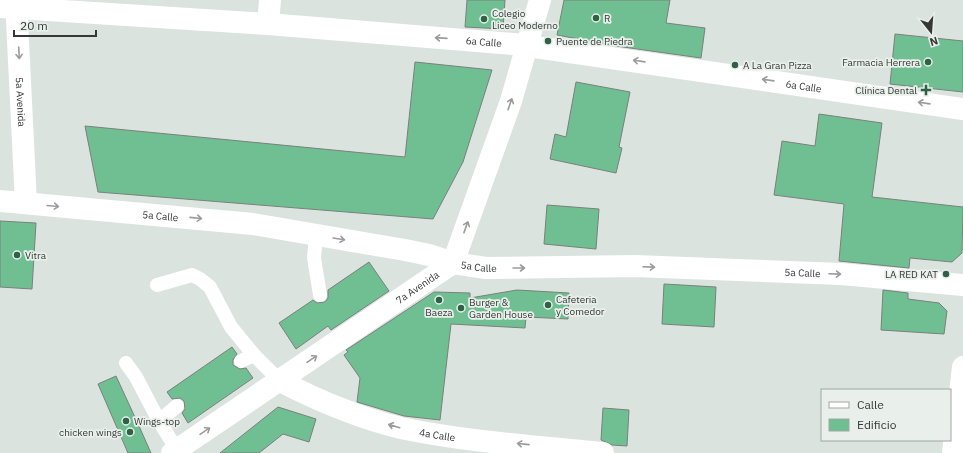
<svg xmlns="http://www.w3.org/2000/svg" width="963" height="453" font-family="'IBM Plex Sans',sans-serif">
<rect width="100%" height="100%" fill="#dbe3de"/>
<path fill="#70bf92" stroke="#7a807c" d="M467,0h38l-2,29 -38,-2z
M564,0h106l-4,23 39,5 -4,30 -85,-12 -59,-11z
M895,34l68,7v51l-73,-8z
M415,62l77,8 -29,92 -30,57 -335,-27 -13,-66 320,31z
M576,82l54,10 -11,55 3,1 -6,25 -66,-14 5,-25 11,3z
M819,114l63,9 -10,74 91,10 -1,46 -10,9 -42,-4 -1,10 -70,-7 5,-57 -70,-9 8,-54 33,5z
M547,205l52,4 -3,40 -52,-5z
M0,221l36,2 -4,66 -32,-2z
M369,262l20,29 -58,39 -3,-4 -32,23 -17,-26 34,-23 4,3 8,-1 3,-4v-8z
M664,284l52,3 -2,40 -52,-3z
M517,290l52,3 -1,26 -42,-2 -1,11 -74,-4 -11,96 -36,-4 -47,-14 3,-24 -16,-23 4,-3 -2,-2 88,-58 36,1v5z
M883,290l25,3v6l31,4 8,8 -3,23 -63,-4z
M232,347l5,7 -4,6v5l7,4 6,-1 7,10 -65,45 -6,-10 3,-4 -1,-8 -4,-3 -8,1 -5,-7z
M116,376l23,50 12,27h-23l-30,-69z
M278,407l38,12 -7,23 -26,-8 -24,19h-39z
M603,408l26,2 -2,36 -15,-1 -11,-5z"/>
<g fill="none" stroke-linecap="round" stroke-linejoin="round">
<path stroke="#fff" stroke-width="14" d="M316,235l-2,23 6,37
M157,285l35,-10 8,4 10,8 21,40 23,28
M241,361l13,-6 26,26
M126,363l10,14 23,44
M177,450l-18,-29 18,-15"/>
<g stroke="#fff" stroke-width="22">
<path id="s1" d="M16,0l10,203"/>
<path id="s2" d="M0,7l268,17 246,20 449,65"/>
<path d="M268,24l2,-24"/>
<path id="s3" d="M0,201l253,23 152,26 24,5 24,8"/>
<path id="s4" d="M280,381c39,20 79,37 121,47 66,14 135,18 202,25"/>
<path d="M953,453l10,-86"/>
</g>
<g stroke="#fff" stroke-width="22">
<path id="s5" d="M453,263l33,5 149,-2 206,8 122,11"/>
<path id="s6" d="M172,453l281,-190 58,-162 29,-101"/>
</g>
</g>
<defs><path id="oneway-shaft" d="M-6 0H5M1.5-3L5.5 0L1.5 3" fill="none" stroke-width="1.6" stroke-linecap="round" stroke-linejoin="round"/></defs>
<g stroke="#9a9c9a">
<use href="#oneway-shaft" transform="translate(441 38) rotate(-176)"/>
<use href="#oneway-shaft" transform="translate(19 53) rotate(87)"/>
<use href="#oneway-shaft" transform="translate(639 61) rotate(-172)"/>
<use href="#oneway-shaft" transform="translate(768 80) rotate(-172)"/>
<use href="#oneway-shaft" transform="translate(924 103) rotate(-172)"/>
<use href="#oneway-shaft" transform="translate(510 104) rotate(-71)"/>
<use href="#oneway-shaft" transform="translate(53 206) rotate(5)"/>
<use href="#oneway-shaft" transform="translate(196 218) rotate(6)"/>
<use href="#oneway-shaft" transform="translate(466 227) rotate(-70)"/>
<use href="#oneway-shaft" transform="translate(339 239) rotate(9)"/>
<use href="#oneway-shaft" transform="translate(649 267) rotate(2)"/>
<use href="#oneway-shaft" transform="translate(519 268)"/>
<use href="#oneway-shaft" transform="translate(835 274) rotate(2)"/>
<use href="#oneway-shaft" transform="translate(312 359) rotate(-34)"/>
<use href="#oneway-shaft" transform="translate(394 426) rotate(-164)"/>
<use href="#oneway-shaft" transform="translate(205 431) rotate(-34)"/>
<use href="#oneway-shaft" transform="translate(523 444) rotate(-174)"/>
</g>
<g fill="#2f6145" stroke="#e9f0eb" stroke-width="1.5">
<circle cx="596" cy="18" r="4"/>
<circle cx="484" cy="19" r="4"/>
<circle cx="548" cy="41" r="4"/>
<circle cx="928" cy="62" r="4"/>
<circle cx="735" cy="65" r="4"/>
<path d="M924 84h4v4h4v4h-4v4h-4v-4h-4v-4h4z"/>
<circle cx="17" cy="255" r="4"/>
<circle cx="946" cy="274" r="4"/>
<circle cx="439" cy="300" r="4"/>
<circle cx="548" cy="305" r="4"/>
<circle cx="461" cy="308" r="4"/>
<circle cx="126" cy="421" r="4"/>
<circle cx="130" cy="432" r="4"/>
</g>
<g text-anchor="middle" stroke-width="3.5" stroke-linejoin="round" paint-order="stroke">
<g font-size="10" fill="#353836" stroke="#e9f0eb" text-anchor="start">
<text x="492" y="17">Colegio<tspan x="492" dy="12">Liceo Moderno</tspan></text>
<text x="604" y="22">R</text>
<text x="556" y="45">Puente de Piedra</text>
<text x="920" y="66" text-anchor="end">Farmacia Herrera</text>
<text x="743" y="69">A La Gran Pizza</text>
<text x="917" y="94" text-anchor="end">Clínica Dental</text>
<text x="25" y="259">Vitra</text>
<text x="938" y="278" text-anchor="end">LA RED KAT</text>
<text x="556" y="303">Cafeteria<tspan x="556" dy="12">y Comedor</tspan></text>
<text x="469" y="306">Burger &amp;<tspan x="469" dy="12">Garden House</tspan></text>
<text x="439" y="316" text-anchor="middle">Baeza</text>
<text x="134" y="425">Wings-top</text>
<text x="122" y="436" text-anchor="end">chicken wings</text>
</g>
<g font-size="10" fill="#353836" stroke="#e9f0eb">
<text dy="4" stroke="none"><textPath href="#s2" startOffset="485">6a Calle</textPath></text>
<text dy="4" stroke="none"><textPath href="#s2" startOffset="808">6a Calle</textPath></text>
<text dy="4" stroke="none"><textPath href="#s1" startOffset="102">5a Avenida</textPath></text>
<text dy="4" stroke="none"><textPath href="#s3" startOffset="161">5a Calle</textPath></text>
<text dy="4" stroke="none"><textPath href="#s5" startOffset="26">5a Calle</textPath></text>
<text dy="4" stroke="none"><textPath href="#s5" startOffset="350">5a Calle</textPath></text>
<text dy="4" stroke="none"><textPath href="#s6" startOffset="296">7a Avenida</textPath></text>
<text dy="4" stroke="none"><textPath href="#s4" startOffset="167">4a Calle</textPath></text>
</g>
</g>
<rect x="821" y="389" width="130" height="52" fill="#e9f0eb" stroke="#a1a6a3"/>
<rect x="829" y="402" width="20" height="6" fill="#ffffff" stroke="#a1a6a3"/>
<text x="857" y="409" font-size="12" fill="#353836">Calle</text>
<rect x="829" y="419" width="20" height="12" fill="#70bf92" stroke="#a1a6a3"/>
<text x="857" y="429" font-size="12" fill="#353836">Edificio</text>
<g transform="translate(931 32) rotate(163)" stroke="#e9f0eb" stroke-width="3" paint-order="stroke">
<path d="M0-3L7 15L0 10L-7 15Z" fill="#353836"/>
<text y="-6" font-size="11" font-weight="bold" text-anchor="middle" fill="#353836">N</text>
</g>
<path d="M14 30v6h82v-6" fill="none" stroke="#353836" stroke-width="2"/>
<text x="20" y="30" font-size="12" fill="#353836" stroke="#e9f0eb" stroke-width="3" paint-order="stroke">20 m</text>
</svg>
